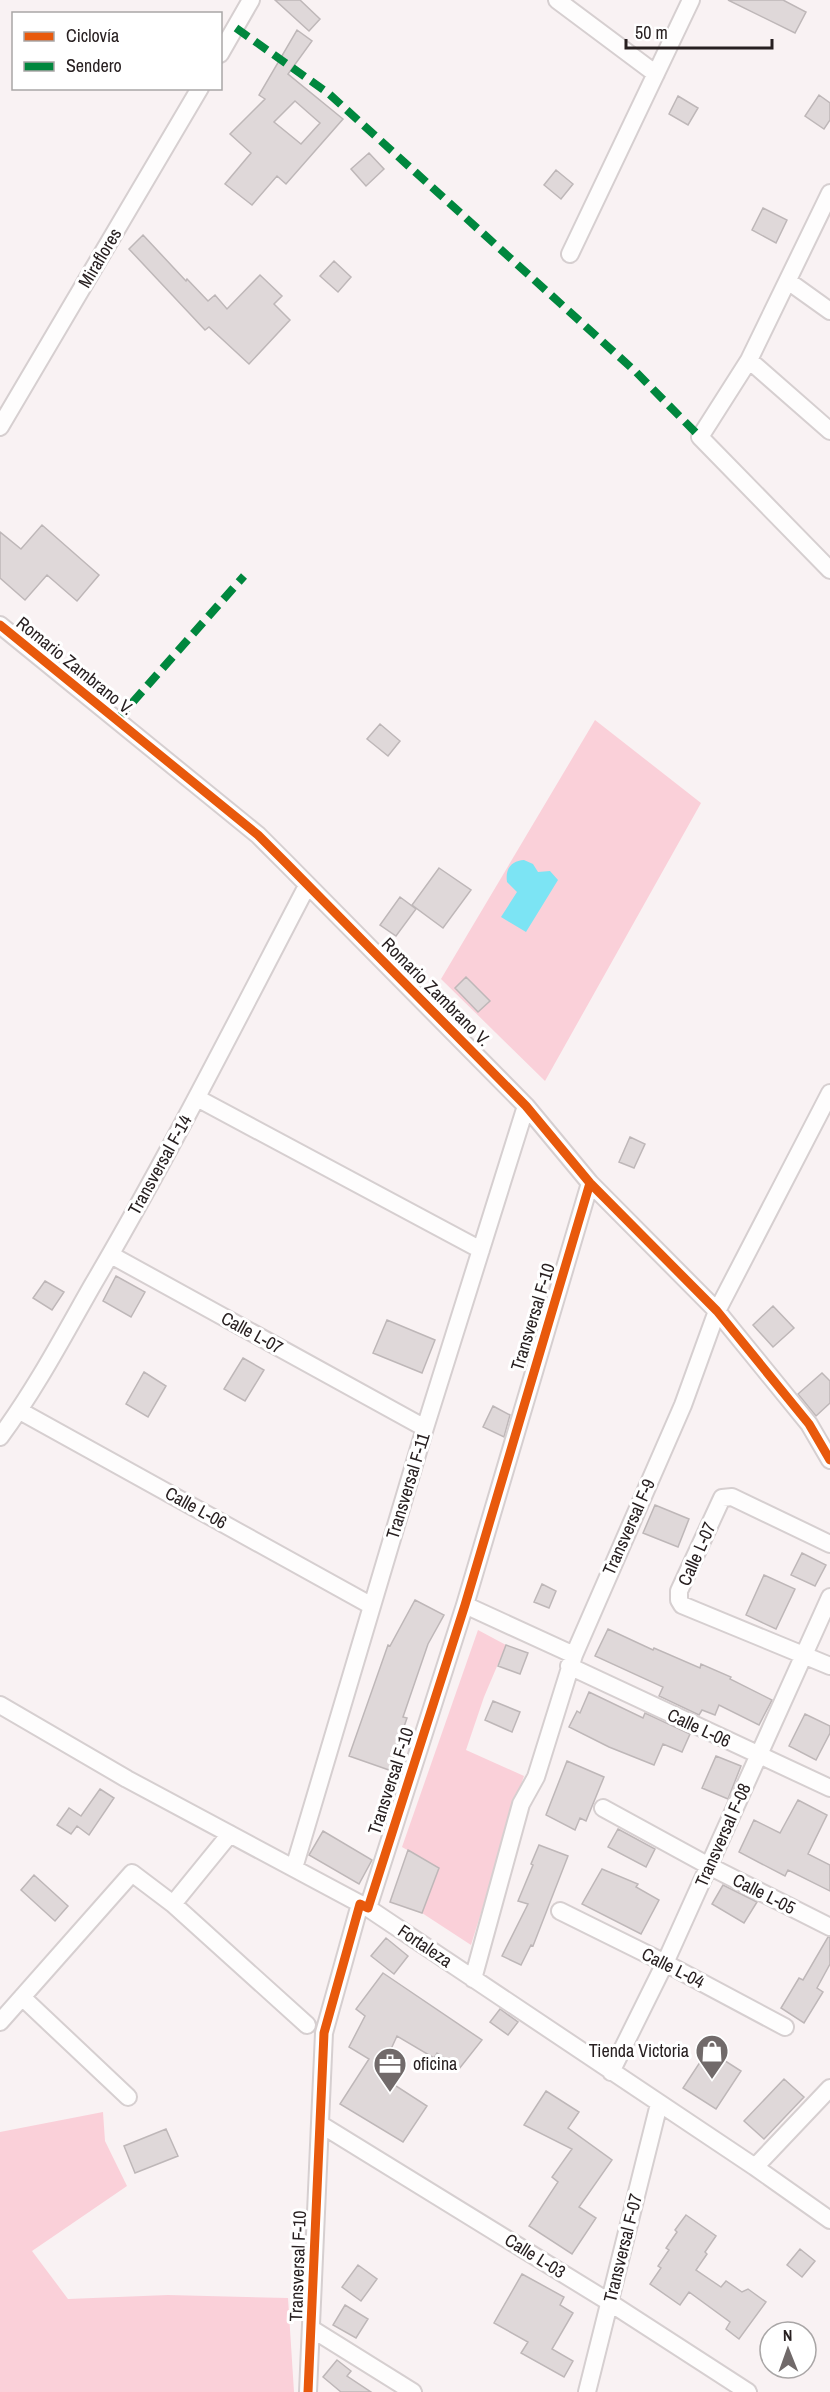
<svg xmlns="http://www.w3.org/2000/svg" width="830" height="2392" font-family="'Archivo Narrow',sans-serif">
<rect width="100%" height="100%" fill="#f9f2f3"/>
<path fill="#fad0d9" d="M595,720l106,83 -156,278 -104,-102z
M478,1630l28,15 -22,52 -18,53 58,26c-20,56 -35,113 -53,169l-49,-32 17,-45 -37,-21z
M103,2112l2,29 22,45 -95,65 36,48 100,-4 120,3 6,94h-294v-260z"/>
<path fill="#7ce4f4" d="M524,860l9,4 5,8 12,-1 8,9 -32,52 -25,-15 16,-25 -10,-10c-2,-13 4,-21 17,-22z"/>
<path fill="#dfd8d9" stroke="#beb7b8" stroke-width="1.5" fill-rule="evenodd" d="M275,0h25l20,19 -11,12z
M728,0h55l23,12 -11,21z
M297,30l15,11 -24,33 55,45 -57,65 -9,-8 -25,29 -27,-21 26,-31 -21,-19 35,-35 -6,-4zM295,101l25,22 -19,21 -27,-22z
M819,95l11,8v17l-6,9 -19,-13z
M678,96l20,12 -10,17 -19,-11z
M369,153l15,16 -18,17 -15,-17z
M556,170l17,14 -12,15 -17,-14z
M763,208l24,12 -11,23 -24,-13z
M143,235l43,46 1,-2 21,22 7,-6 12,14 33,-34 22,21 -8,8 16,16 -41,44 -40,-37 -4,3 -76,-81z
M334,261l17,16 -13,15 -18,-16z
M42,525l57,50 -22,26 -30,-26 -22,25 -25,-22v-46l21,17z
M380,724l20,17 -12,15 -21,-17z
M439,868l32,22 -28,38 -31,-23z
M400,897l16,12 -20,27 -16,-11z
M466,977l24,24 -12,11 -23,-24z
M630,1137l15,7 -11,24 -15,-6z
M116,1276l29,16 -14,25 -28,-16z
M45,1281l19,11 -12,18 -19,-12z
M773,1306l21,22 -21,19 -20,-22z
M387,1320l48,20 -13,33 -49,-20z
M243,1358l21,12 -19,31 -21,-12z
M144,1372l22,14 -18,31 -22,-13z
M822,1373l8,8v22l-14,13 -18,-22z
M493,1406l17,9 -6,22 -21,-10z
M655,1505l34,14 -11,28 -35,-14z
M802,1553l24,12 -11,21 -24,-11z
M764,1575l31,14 -19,40 -30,-14z
M542,1584l14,7 -7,17 -15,-6z
M415,1600l29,15 -16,29 -25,73 4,1 -18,52 -40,-14 39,-111 2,1z
M608,1629l45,21 1,-2 46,20 1,-4 30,13 -1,2 42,21 -13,25 -40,-20 -4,10 -13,-5 -3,5 -40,-19 4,-9 -68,-31z
M506,1645l22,8 -8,21 -22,-8z
M589,1692l54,26 2,-5 45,21 -8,18 -19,-8 -9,21 -45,-18 -40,-20 8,-16 3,2z
M493,1701l27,11 -8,20 -27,-12z
M805,1714l25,12v7l-14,27 -27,-14z
M716,1756l25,10 -13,33 -26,-11z
M567,1761l37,16 -18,44 -6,-3 -5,12 -29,-15z
M100,1789l14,9 -25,37 -12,-9 -6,8 -14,-9 12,-17 12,8z
M798,1800l29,15 -19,39 22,11v26l-42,-21 -3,6 -46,-24 15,-32 26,13z
M618,1829l37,20 -9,18 -38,-20z
M323,1831l49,29 -13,24 -50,-29z
M539,1845l29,11 -35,90 -2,-1 -10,20 -19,-9 26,-52 -10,-3 15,-36 -2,-1z
M408,1850l31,18 -17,45 -32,-11z
M602,1869l36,15 -2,3 23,13 -18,34 -59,-30z
M34,1875l34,31 -13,15 -34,-31z
M723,1885l34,17 -13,21 -32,-19z
M828,1937h2v27l-13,24 6,4 -19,31 -23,-15 18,-30 4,2z
M386,1938l22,18 -14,18 -23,-18z
M383,1973l99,67 -23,29 -22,-16 -3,5 -37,-22 -18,39 48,31 -24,36 -63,-38 29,-45 -20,-12 16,-31 -9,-7z
M500,2009l18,13 -10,13 -18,-13z
M708,2050l33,21 -25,38 -33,-21z
M784,2079l20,18 -40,42 -20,-18z
M546,2091l33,21 -11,16 44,32 -33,47 17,11 -24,36 -43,-28 29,-44 -6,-5 20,-28 -48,-24z
M166,2129l12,27 -43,17 -11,-27z
M686,2215l30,21 -11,16 2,2 -11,16 25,17 5,-6 16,11 6,-3 18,13 -27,37 -13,-10 4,-7 -41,-30 -9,13 -30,-21 11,-16 -3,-2 11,-16 -3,-2 11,-16 -2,-2z
M800,2249l15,12 -13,16 -15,-12z
M358,2265l19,14 -16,22 -19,-14z
M522,2274l42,23 -4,8 13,8 -21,36 21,12 -9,16 -43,-24 7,-11 -34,-19z
M345,2305l23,14 -12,19 -23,-13z
M337,2360l14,11 -4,5 24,16h-30l-18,-15z"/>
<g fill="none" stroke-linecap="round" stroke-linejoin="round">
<defs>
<path id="minor" d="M557,0l99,74
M220,54l31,-54
M830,193l-81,167 -49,77 130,133
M570,254l121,-254
M788,281l42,30
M749,360l81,71
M0,427l200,-339
M0,625l258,210 29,29 239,242 64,77 127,128 92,113 21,36
M197,1098l284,152
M111,1255l314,173
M20,1411l352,195
M0,1437c35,-47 63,-100 92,-151 77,-131 145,-266 215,-400
M830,1544l-98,-47 -10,1 -43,93v9l3,5 148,61
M465,1605l109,50
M569,1666l261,122
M0,1705l127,74 241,129 387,259 75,53
M603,1808l106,58 121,61
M294,1868l131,-440 101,-322
M173,1904l57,-70
M560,1911l105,52 120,64
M473,1979l48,-175 15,-27 38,-122 109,-250 34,-94 113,-218
M22,1997l106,100
M0,2022l132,-149 41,31 134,121
M611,2072l54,-109 165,-366
M320,2124l289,178 139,90
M755,2167l75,-79
M312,2329l101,63
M308,2392l16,-359 36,-129 8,4 97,-303 125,-422
M587,2392l72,-288"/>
</defs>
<use href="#minor" stroke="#d6cfd0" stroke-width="20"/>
<use href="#minor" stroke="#fefdfd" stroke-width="16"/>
<path stroke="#00873e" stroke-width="8" stroke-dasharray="15 8" stroke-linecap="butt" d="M236,28l92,65 308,279 64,65
M117,720l127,-144"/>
<defs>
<path id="cycleway" d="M0,625l258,210 29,29 239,242 64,77 127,128 92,113 21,36
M308,2392l16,-359 36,-129 8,4 97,-303 125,-422"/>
</defs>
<use href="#cycleway" stroke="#fff" stroke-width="13"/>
<use href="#cycleway" stroke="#e8590c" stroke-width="9"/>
</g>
<defs>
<symbol id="shop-pin" viewBox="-11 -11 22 30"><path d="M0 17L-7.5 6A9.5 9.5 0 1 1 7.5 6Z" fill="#716a6a" stroke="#fff"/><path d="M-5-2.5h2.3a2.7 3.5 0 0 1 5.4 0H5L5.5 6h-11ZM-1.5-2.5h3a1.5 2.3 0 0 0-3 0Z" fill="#fff"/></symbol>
<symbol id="office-pin" viewBox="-11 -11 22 30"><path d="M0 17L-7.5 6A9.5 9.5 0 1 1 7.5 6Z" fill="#716a6a" stroke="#fff"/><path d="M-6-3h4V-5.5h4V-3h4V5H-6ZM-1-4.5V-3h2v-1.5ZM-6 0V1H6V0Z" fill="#fff"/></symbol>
</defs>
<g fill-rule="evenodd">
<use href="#shop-pin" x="693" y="2032" width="38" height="52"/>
<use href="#office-pin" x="371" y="2045" width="38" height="52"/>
</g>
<g text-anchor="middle" stroke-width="6" stroke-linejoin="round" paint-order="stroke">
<g font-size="18" fill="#282021" stroke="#fff">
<text transform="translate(100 258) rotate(-59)" y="6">Miraflores</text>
<text transform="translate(75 666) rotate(39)" y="6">Romario Zambrano V.</text>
<text transform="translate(436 992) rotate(45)" y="6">Romario Zambrano V.</text>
<text transform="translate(160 1165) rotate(-61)" y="6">Transversal F-14</text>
<text transform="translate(533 1317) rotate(-73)" y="6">Transversal F-10</text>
<text transform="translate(252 1333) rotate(29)" y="6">Calle L-07</text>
<text transform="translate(408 1486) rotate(-73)" y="6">Transversal F-11</text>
<text transform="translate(196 1508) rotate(29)" y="6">Calle L-06</text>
<text transform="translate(629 1527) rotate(-66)" y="6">Transversal F-9</text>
<text transform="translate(697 1554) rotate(-66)" y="6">Calle L-07</text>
<text transform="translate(699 1728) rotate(25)" y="6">Calle L-06</text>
<text transform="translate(391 1781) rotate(-72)" y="6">Transversal F-10</text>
<text transform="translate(723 1835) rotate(-66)" y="6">Transversal F-08</text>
<text transform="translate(764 1894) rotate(27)" y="6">Calle L-05</text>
<text transform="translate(425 1946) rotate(34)" y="6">Fortaleza</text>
<text transform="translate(673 1968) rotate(27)" y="6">Calle L-04</text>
<text transform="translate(623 2248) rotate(-76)" y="6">Transversal F-07</text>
<text transform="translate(535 2256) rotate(32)" y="6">Calle L-03</text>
<text transform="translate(298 2266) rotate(-88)" y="6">Transversal F-10</text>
</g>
<g font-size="18" fill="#282021" stroke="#fff" text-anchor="end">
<text x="689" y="2057">Tienda Victoria</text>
<text x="413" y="2070" text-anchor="start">oficina</text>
</g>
</g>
<rect x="12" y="12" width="210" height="78" fill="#ffffff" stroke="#a9a6a6" stroke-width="1.5"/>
<rect x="24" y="32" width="30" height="9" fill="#e8590c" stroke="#a9a6a6" stroke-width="1.5"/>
<text x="66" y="42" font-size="18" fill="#282021">Ciclovía</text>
<rect x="24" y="62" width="30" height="9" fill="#00873e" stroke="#a9a6a6" stroke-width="1.5"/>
<text x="66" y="72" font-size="18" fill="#282021">Sendero</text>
<g transform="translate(788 2350) rotate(359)"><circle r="28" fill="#ffffff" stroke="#a9a6a6" stroke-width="1.5"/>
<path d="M0-4.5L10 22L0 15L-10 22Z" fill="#716a6a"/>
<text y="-9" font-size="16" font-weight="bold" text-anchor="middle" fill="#282021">N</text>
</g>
<path d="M626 39v9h146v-9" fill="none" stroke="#282021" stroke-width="3"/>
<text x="635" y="39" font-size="18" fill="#282021" stroke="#ffffff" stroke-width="4.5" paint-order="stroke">50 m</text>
</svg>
